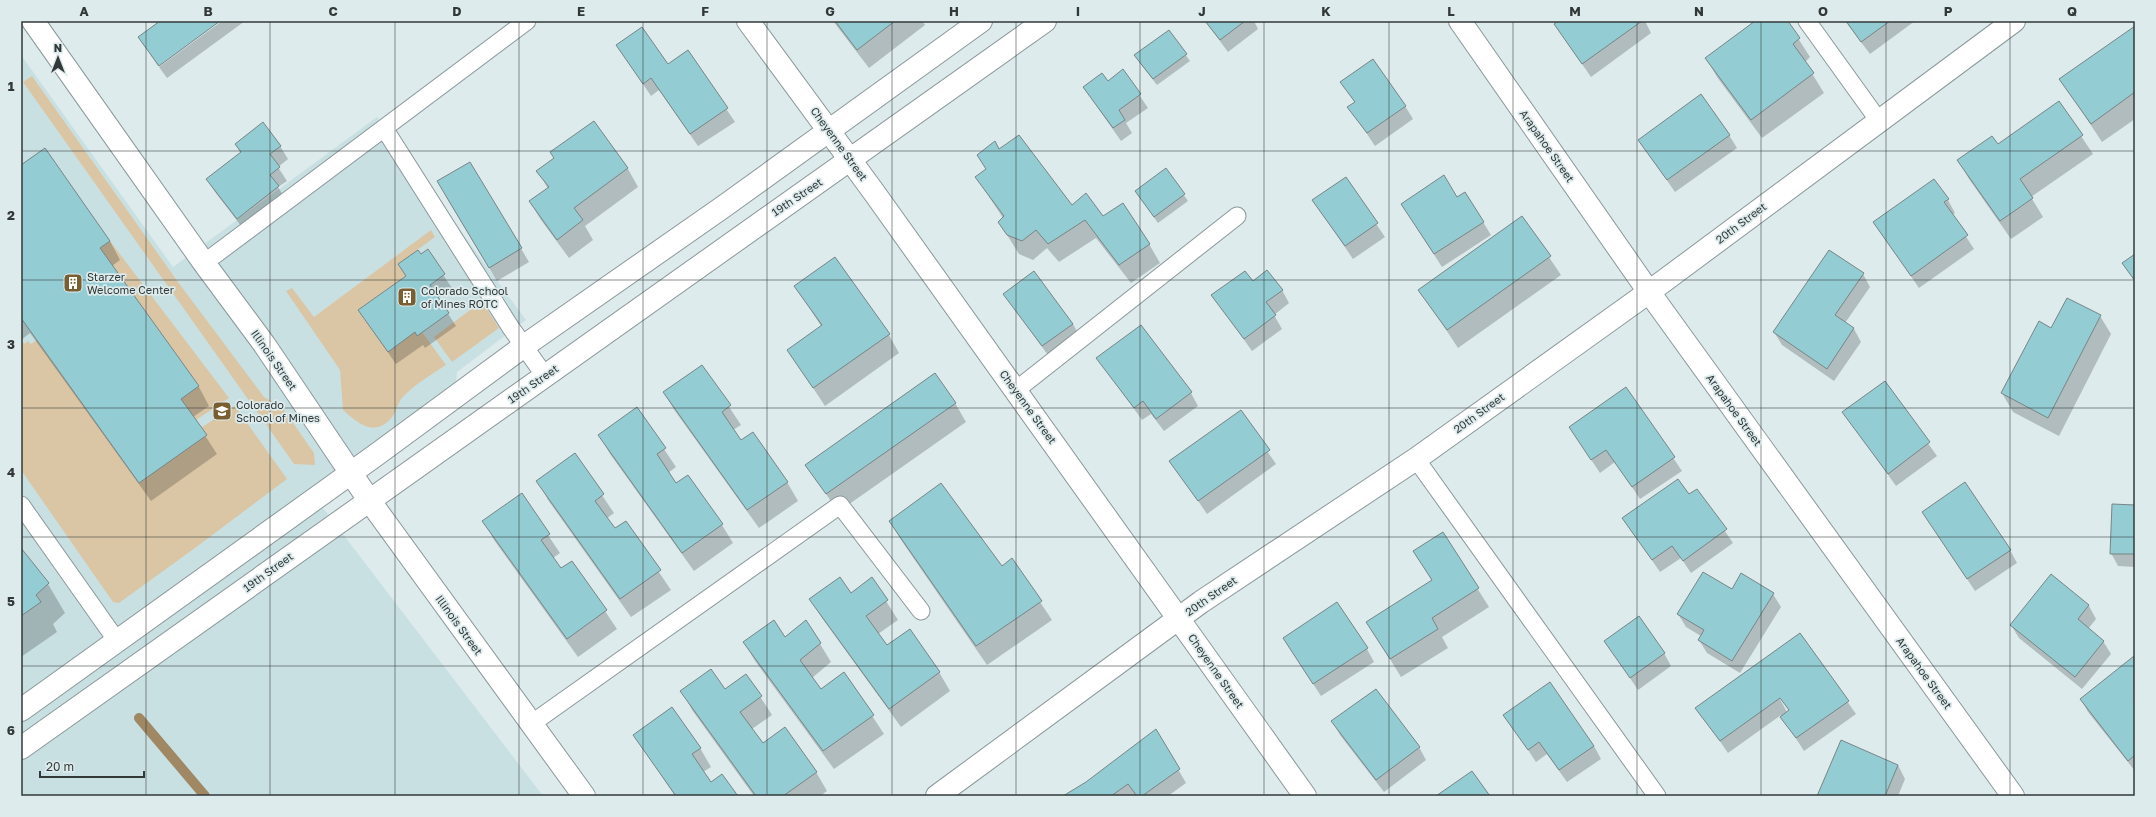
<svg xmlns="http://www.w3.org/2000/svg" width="2156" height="817" font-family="'Golos Text',sans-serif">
<rect width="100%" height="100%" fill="#ddebed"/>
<path fill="#c9e0e3" d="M21,55l152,212 204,-150 149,203 -69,52 -1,10 -5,7 -141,102 233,305h-522z"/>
<path fill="#dac6a5" d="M32,76l146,206 86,115 18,10 32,46 1,12 -21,-1 -271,-382z
M431,230l4,7 -37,27 8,12 -47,33 29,43 27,-20 2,4 5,-4 24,33c-15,10 -33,20 -45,34 -3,5 -5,12 -8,17 -18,22 -33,9 -50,-6l-3,-40 -54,-79 6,-3 22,29z
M110,241l119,157 -33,22 -15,-21 18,-13 -99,-138z
M482,301l17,27 -47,34 -18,-25z
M37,340l102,143 68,-48 -5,-8 33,-21 52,73 -92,69 -76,55 -6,-1 -92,-132v-127l2,-1 1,2 4,-3 3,3z"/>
<path fill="#0003" fill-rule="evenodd" d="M161,21h57l-60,45 -19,-29z
M222,21h23l-78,57 -8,-11z
M833,21h89l3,4 -56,43z
M1205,21h49l4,8 -30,23z
M1560,21h85l6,12 -60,44 -36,-52z
M1757,21h30l23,36 -5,5 19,31 -62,45 -45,-61 -11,-19z
M1845,21h70l-45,33z
M2135,27v92l-33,23 -41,-62z
M1169,32l21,29 -33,24 -18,-23z
M617,45l51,21 20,-14 47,70 -37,24 -39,-56 -8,6z
M1123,71l25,37 -22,15 6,10 -11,8 -37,-53 23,-6z
M1342,82l63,24 8,13 -38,27 -26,-39 6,-4z
M2059,103l34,51 -62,43 12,20 -32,22 -42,-60 -11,-19 40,-14z
M593,122l35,47 10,18 -53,39 8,14 -24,18 -28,-38 -11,-18 18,-13 -10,-18 17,-13z
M1729,135l8,13 -62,44 -36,-52z
M236,144l44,2 8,13 -10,8 9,14 -9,6 8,13 -41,31 -30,-39 -8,-13 34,-25z
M999,150l73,56 30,11 47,27 11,19 -29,20 -35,-45 -37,24 -12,-14 -14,12 -14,-6 -20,-32 4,-4 -27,-41 10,-8z
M470,163l59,99 -32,19 -52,-86z
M21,166l89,75 10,19 -8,6 87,121 10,19 -16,11 24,37 -66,47 -121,-168 -9,7z
M1166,169l22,32 -30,22 -18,-25z
M1345,178l40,59 -32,22 -40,-59z
M1457,198l26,24 8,13 -49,32 -32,-50z
M1948,200l7,13 -3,2 22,34 -55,39 -45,-66z
M1522,217l39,58 -103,73 -38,-58z
M427,251l25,37 -14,10 18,28 -31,22 -2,-3 -27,19 -37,-53 48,-34 -8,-12z
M1863,274l7,13 -25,36 9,6 7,13 -27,39 -52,-36 -8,-13z
M1252,282l30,8 7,13 -15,12 8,14 -30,22 -39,-55z
M795,286l94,49 10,18 -74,53 -37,-56 33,-24z
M1004,294l69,30 7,13 -30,21z
M2100,316l11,18 -52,102 -46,-24 -11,-19 50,-64z
M1098,358l93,35 7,13 -34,25 -13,-17 -9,6z
M702,366l39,59 -8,5 8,11 46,41 11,19 -39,27 -84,-117 -11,-18z
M1885,383l52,73 -41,30 -52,-73z
M1626,388l56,83 -42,28 -25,-37 -15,11 -30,-45z
M955,403l11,19 -128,90 -31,-47z
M637,409l39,58 -8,6 8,11 46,41 11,18 -39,28 -84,-117 -11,-19z
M1240,412l36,52 -69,50 -36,-53z
M575,455l39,58 -8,6 8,11 11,-8 46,68 -40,27 -83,-117 -10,-19z
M1697,490l36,53 -42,30 -10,-15 -21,14 -37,-54 66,-22z
M521,495l39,58 -7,5 7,11 12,-7 45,67 -39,28 -84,-117 -10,-19z
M2135,506v61l-17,-1 -7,-13z
M1923,512l87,38 7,13 -42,28z
M890,521l112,47 10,-8 40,60 -65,45 -86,-125z
M1443,534l46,73 -47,30 6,11 -47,29 -33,-54 64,-42 -17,-29z
M21,550l27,34 17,29 -12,11 4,8 -36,25z
M2051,575l38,31 7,13 -8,10 15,12 8,13 -29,35 -63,-51 -8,-13z
M872,579l26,41 -20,14 9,13 52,25 11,19 -49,36 -79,-109 -11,-19 40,-4z
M1732,590l41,4 8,13 -41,66 -33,-20 -8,-13 2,-4 -15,-9 -8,-13z
M806,621l25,41 -19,16 9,12 23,-17 40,61 -50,35 -79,-108 -11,-19 41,-4z
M1800,634l56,80 -52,37 -23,-36 -53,38 -31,-45zM1778,693l12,19h-3l-10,-18z
M1284,639l83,10 7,13 -53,34z
M1606,642l58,11 7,13 -33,24z
M2134,657l1,1v113l-47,-59 -7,-13z
M746,675l26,40 -20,14 11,15 53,28 11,19 -7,5h-66l-62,-86 -10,-19 43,-1z
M1505,715l89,31 7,13 -34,23 -20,-28 -11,8z
M1333,722l86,25 7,13 -42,32 -44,-57z
M1156,731l30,52 -18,13h-103l21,-13z
M634,735l66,13 11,19 -8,5 8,11 25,13h-61z
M1898,765l7,14 -7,17h-80z"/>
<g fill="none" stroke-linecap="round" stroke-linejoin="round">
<path stroke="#9f8863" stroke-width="10" d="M139,718l66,78"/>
</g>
<path fill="#94ccd3" stroke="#788586" d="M160,21h60l-61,45 -21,-29z
M835,21h60l-38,29z
M1205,21h40l-25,19z
M1558,21h84l-60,43 -28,-40z
M1755,21h33l12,17 -7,6 21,29 -63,47 -46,-62z
M1846,21h44l-29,21z
M2135,26v66l-44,32 -32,-45z
M642,27l26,37 20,-14 40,58 -38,26 -39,-56 -8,6 -27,-39z
M1169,30l18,24 -34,25 -19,-24z
M1373,59l33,47 -39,27 -20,-26 8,-5 -15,-20z
M1123,69l18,25 -22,16 6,10 -12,8 -30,-41 19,-14 6,8z
M1701,94l29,41 -63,45 -29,-40z
M2059,101l24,34 -63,44 13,19 -33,23 -43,-61 35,-24 6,8z
M594,121l34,47 -54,40 9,12 -26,20 -28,-39 20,-14 -13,-16 18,-13 -4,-6z
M263,122l18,24 -11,8 10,13 -10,8 9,11 -42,33 -31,-40 35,-27 -6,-8z
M1019,135l53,70 14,-12 17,23 20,-13 27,41 -31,21 -34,-45 -37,24 -12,-14 -14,11 -15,-6 -9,-13 6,-6 -29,-39 11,-8 -9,-14 18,-14 4,8z
M45,148l65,93 -10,7 99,138 -18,13 26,36 -68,48 -118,-165v-153z
M470,162l52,86 -33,20 -52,-87z
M1166,168l19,26 -31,23 -19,-26z
M1444,175l13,22 8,-5 19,30 -50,32 -33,-50z
M1346,177l32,46 -33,23 -33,-46z
M1934,179l15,20 -5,3 24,33 -57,41 -38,-54z
M1522,216l29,40 -104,74 -29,-40z
M428,249l17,25 -15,11 19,28 -32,23 -2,-4 -27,20 -30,-42 48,-34 -8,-12 20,-14 3,4z
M1829,250l35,23 -29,42 19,13 -27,41 -54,-37z
M2135,254v27l-13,-18z
M835,257l55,77 -77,54 -26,-38 35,-25 -28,-39z
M1267,270l16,20 -17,12 10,13 -32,24 -33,-44 34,-24 8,10z
M1034,271l39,53 -31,22 -39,-52z
M2067,298l34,17 -53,103 -47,-25 38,-72 12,7z
M1141,325l51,67 -36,27 -13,-18 -9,7 -38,-50z
M702,365l29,40 -9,7 19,28 12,-8 35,50 -41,28 -84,-118z
M935,373l21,30 -130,91 -21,-29z
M1885,381l45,61 -42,32 -46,-62z
M1626,387l49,70 -43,30 -26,-37 -15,10 -22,-33z
M637,407l29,41 -9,6 19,29 12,-8 35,49 -41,29 -84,-118z
M1241,410l29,40 -72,51 -29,-40z
M575,453l29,41 -9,7 20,27 11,-7 35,49 -41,29 -84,-118z
M1678,479l11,15 8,-5 30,40 -44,32 -11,-15 -20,14 -30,-42z
M1965,482l46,68 -44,29 -45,-67z
M941,483l61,83 10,-8 30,43 -66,45 -87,-125z
M522,493l28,41 -9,6 20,28 11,-7 35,49 -40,29 -85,-118z
M2112,504l23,1v49h-25z
M1443,532l36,56 -47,30 6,11 -48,30 -24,-37 66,-42 -19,-29z
M21,548l28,35 -13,12 5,7 -20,14z
M1703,572l29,17 9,-16 33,20 -42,68 -34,-21 6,-10 -27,-16z
M2051,574l38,31 -11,14 26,22 -29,36 -65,-52z
M840,577l11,16 21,-16 16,23 -22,16 21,29 23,-16 30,43 -51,37 -80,-110z
M1337,602l31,46 -55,36 -30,-46z
M1639,616l26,37 -35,25 -26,-37z
M774,620l11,17 21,-17 15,23 -21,17 21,29 23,-17 30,43 -51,36 -80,-109z
M1800,633l49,68 -53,37 -16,-21 9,-7 -9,-12 -60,43 -25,-33z
M2134,656l1,99 -7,6 -48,-62z
M711,669l14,20 21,-15 16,22 -22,16 23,31 22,-16 32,45 -34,24h-27l-76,-105z
M1550,682l44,64 -35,24 -20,-28 -11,8 -25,-35z
M1376,689l44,58 -44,33 -45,-59z
M672,707l29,41 -9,6 19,28 11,-8 16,22h-62l-43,-61z
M1156,729l24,40 -38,27h-5l-9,-12 -17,12h-48l23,-14z
M1841,740l57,25 -13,31h-68z
M1472,771l18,25h-54z"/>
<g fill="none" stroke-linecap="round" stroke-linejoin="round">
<defs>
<path id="service" d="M1807,21l72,100
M384,128l127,200 34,48
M204,263l323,-242
M1016,390l221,-174
M1416,459l241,337
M21,505l96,136
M531,724l309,-219 81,106"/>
<path id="minor" d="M33,21l171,242 60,81 105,156 215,296
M748,21l125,170 432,605
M1460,21l189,271 364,504
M937,796l264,-194 215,-143 233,-167 365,-271"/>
<path id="secondary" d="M21,710l355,-255 148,-109 199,-139 258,-186
M21,748l1024,-727"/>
</defs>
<use href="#service" stroke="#8b989a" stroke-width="19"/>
<use href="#minor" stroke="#8b989a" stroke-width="24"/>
<use href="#secondary" stroke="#8b989a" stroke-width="24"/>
<use href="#service" stroke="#fff" stroke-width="17"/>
<use href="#minor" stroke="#fff" stroke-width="22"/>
<use href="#secondary" stroke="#fff" stroke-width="22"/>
</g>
<path fill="none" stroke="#323838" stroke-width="1" stroke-opacity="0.55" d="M146,21v775M270,21v775M395,21v775M519,21v775M643,21v775M767,21v775M892,21v775M1016,21v775M1140,21v775M1264,21v775M1389,21v775M1513,21v775M1637,21v775M1761,21v775M1886,21v775M2010,21v775M21,151h2114M21,280h2114M21,408h2114M21,537h2114M21,666h2114"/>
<defs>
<symbol id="building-square" viewBox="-11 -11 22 22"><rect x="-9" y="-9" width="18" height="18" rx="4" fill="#785e30" stroke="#ddebed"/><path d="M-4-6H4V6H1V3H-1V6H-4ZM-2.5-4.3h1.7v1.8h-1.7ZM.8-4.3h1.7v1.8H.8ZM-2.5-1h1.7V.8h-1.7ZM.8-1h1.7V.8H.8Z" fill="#fff"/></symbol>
<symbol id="university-square" viewBox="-11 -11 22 22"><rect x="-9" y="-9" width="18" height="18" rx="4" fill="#785e30" stroke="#ddebed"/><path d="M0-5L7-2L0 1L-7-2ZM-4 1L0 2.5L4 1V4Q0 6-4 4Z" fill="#fff"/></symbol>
</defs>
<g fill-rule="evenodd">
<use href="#building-square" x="62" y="272" width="22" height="22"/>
<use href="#building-square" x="396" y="286" width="22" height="22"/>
<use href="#university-square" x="211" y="400" width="22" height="22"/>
</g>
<g text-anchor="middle" stroke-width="3.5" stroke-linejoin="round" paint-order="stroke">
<g font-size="11" fill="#323838" stroke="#ddebed">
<text transform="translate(839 144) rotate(54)" y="4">Cheyenne Street</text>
<text transform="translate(1547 146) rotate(55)" y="4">Arapahoe Street</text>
<text transform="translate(797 197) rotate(-34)" y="4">19th Street</text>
<text transform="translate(1741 223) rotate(-37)" y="4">20th Street</text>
<text transform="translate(274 360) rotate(55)" y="4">Illinois Street</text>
<text transform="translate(533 384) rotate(-35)" y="4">19th Street</text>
<text transform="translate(1028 407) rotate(54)" y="4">Cheyenne Street</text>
<text transform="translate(1734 410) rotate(54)" y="4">Arapahoe Street</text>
<text transform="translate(1479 413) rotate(-36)" y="4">20th Street</text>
<text transform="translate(268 572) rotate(-36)" y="4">19th Street</text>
<text transform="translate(1211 596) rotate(-35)" y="4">20th Street</text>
<text transform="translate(459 625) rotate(54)" y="4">Illinois Street</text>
<text transform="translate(1216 671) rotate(55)" y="4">Cheyenne Street</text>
<text transform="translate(1924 673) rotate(54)" y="4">Arapahoe Street</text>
</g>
<g font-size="11" fill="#323838" stroke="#ddebed" text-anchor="start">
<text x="87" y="281">Starzer<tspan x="87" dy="13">Welcome Center</tspan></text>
<text x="421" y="295">Colorado School<tspan x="421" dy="13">of Mines ROTC</tspan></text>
<text x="236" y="409">Colorado<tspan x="236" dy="13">School of Mines</tspan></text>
</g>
</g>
<rect width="2156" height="817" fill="none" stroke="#ddebed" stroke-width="44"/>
<g transform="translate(58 58)" stroke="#ddebed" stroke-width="3" paint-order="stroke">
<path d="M0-3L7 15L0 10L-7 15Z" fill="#323838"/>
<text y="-6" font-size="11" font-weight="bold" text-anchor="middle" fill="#323838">N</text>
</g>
<path d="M40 771v6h104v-6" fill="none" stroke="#323838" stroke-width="2"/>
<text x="46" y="771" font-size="12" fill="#323838" stroke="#ddebed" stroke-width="3" paint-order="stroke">20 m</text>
<rect x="22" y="22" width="2112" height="773" fill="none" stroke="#323838" stroke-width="1.5"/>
<g font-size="13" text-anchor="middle" font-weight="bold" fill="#323838">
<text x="84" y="16">A</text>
<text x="208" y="16">B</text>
<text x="333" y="16">C</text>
<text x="457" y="16">D</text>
<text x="581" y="16">E</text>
<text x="705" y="16">F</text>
<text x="830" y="16">G</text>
<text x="954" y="16">H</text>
<text x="1078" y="16">I</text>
<text x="1202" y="16">J</text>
<text x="1326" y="16">K</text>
<text x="1451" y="16">L</text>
<text x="1575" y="16">M</text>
<text x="1699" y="16">N</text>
<text x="1823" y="16">O</text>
<text x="1948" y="16">P</text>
<text x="2072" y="16">Q</text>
<text x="11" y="91">1</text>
<text x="11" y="220">2</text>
<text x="11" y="349">3</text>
<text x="11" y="477">4</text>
<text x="11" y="606">5</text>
<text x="11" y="735">6</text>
</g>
</svg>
